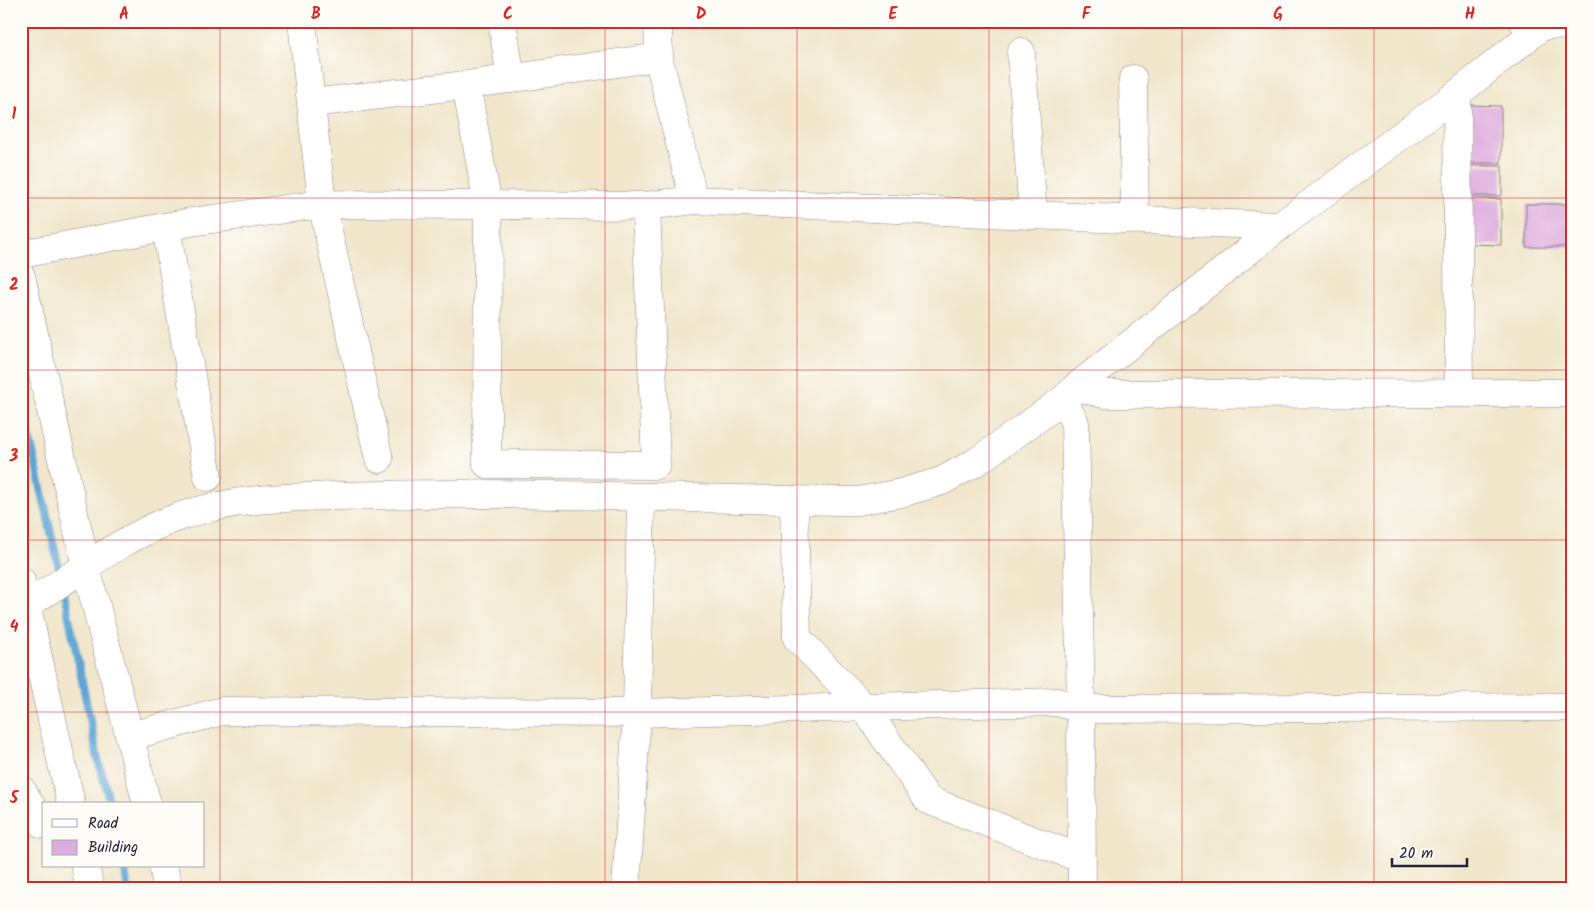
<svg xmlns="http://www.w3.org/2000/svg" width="1594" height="910" font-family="Kalam,sans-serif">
<rect width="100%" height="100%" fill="#fdfcf7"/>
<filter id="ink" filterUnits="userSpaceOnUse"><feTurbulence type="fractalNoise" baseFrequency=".02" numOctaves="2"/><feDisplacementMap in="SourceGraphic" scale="10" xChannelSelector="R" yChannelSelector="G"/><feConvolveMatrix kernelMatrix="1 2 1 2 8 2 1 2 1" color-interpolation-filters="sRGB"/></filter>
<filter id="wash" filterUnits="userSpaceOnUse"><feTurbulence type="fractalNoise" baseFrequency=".0096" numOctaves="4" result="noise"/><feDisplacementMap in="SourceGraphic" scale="20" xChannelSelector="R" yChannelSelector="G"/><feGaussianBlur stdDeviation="1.12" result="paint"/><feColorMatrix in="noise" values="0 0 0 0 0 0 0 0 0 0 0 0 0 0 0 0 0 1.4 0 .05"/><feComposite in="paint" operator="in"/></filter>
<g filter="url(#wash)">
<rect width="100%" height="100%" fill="#f1e6cb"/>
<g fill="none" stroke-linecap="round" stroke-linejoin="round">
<path stroke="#5ea6d5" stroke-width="8" d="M21,399l40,178
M63,588l35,171 12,45
M124,866l4,23"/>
</g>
<g id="blocks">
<path fill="#deabde" d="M1470,105l31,1v57h-32z
M1467,165l35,1v30h-35z
M1471,198l30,1v46l-31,-1z
M1526,204h47v43h-47z"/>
</g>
</g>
<g filter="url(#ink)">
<use href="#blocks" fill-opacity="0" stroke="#8a8483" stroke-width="1"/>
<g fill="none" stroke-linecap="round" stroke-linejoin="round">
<defs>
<path id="minor" d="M302,21l20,183 57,255
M502,21l9,58
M658,21l1,39 35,140
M1021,52l12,163
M1133,79l2,141
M466,85l22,120 -1,259 169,1 -10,-259
M1457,94l2,299
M311,103l155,-18 193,-28
M166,227l42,250
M21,254l170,-32 131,-18 324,2 48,-6 586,26
M21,276l65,291 61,237
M1076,387l28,7 469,-1
M1063,400l12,23 6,286 1,180
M794,501l3,137 66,68 65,94 154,59
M21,581l50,223
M21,608c49,-29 96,-67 149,-88 68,-26 139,-23 210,-25 159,-4 319,5 478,6l43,-8 41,-12 34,-19 87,-62 13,-13 204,-161 177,-132 86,-69
M131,736l91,-25 415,2 420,-11 24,7 492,-2
M21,789l21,35h2
M85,866l5,23
M163,866l5,23
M626,889l11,-176 4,-216"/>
<path id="major" d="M1523,21l20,4 30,1"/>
</defs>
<use href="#minor" stroke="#8a8483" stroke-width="29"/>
<use href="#major" stroke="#8a8483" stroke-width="29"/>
<use href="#minor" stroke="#fff" stroke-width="28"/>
<use href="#major" stroke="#fff" stroke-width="28"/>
</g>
</g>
<path fill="none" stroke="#d62828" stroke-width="1" stroke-opacity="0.55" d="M220,21v868M412,21v868M605,21v868M797,21v868M989,21v868M1182,21v868M1374,21v868M21,198h1552M21,370h1552M21,540h1552M21,712h1552"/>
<rect width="1594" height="910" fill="none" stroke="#fdfcf7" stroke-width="55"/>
<rect x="42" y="802" width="162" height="65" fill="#fdfcf7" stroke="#a5a5ac"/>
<rect x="52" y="819" width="25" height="8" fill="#ffffff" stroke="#a5a5ac"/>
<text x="88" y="828" font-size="15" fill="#22223b">Road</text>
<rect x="52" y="840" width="25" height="15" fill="#deabde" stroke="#a5a5ac"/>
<text x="88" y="852" font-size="15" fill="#22223b">Building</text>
<path d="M1392 858v8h75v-8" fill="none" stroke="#22223b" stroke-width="2.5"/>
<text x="1399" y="858" font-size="15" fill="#22223b" stroke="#fdfcf7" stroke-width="4" paint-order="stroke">20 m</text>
<rect x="28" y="28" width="1538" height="854" fill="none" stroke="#d62828" stroke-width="2"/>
<g font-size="16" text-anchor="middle" font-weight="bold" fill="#d62828">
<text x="124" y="19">A</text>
<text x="316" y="19">B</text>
<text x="508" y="19">C</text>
<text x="701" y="19">D</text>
<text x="893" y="19">E</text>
<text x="1086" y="19">F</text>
<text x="1278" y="19">G</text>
<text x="1470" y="19">H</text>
<text x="14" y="119">1</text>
<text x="14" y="290">2</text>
<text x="14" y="461">3</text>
<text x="14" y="632">4</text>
<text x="14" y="803">5</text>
</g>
</svg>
